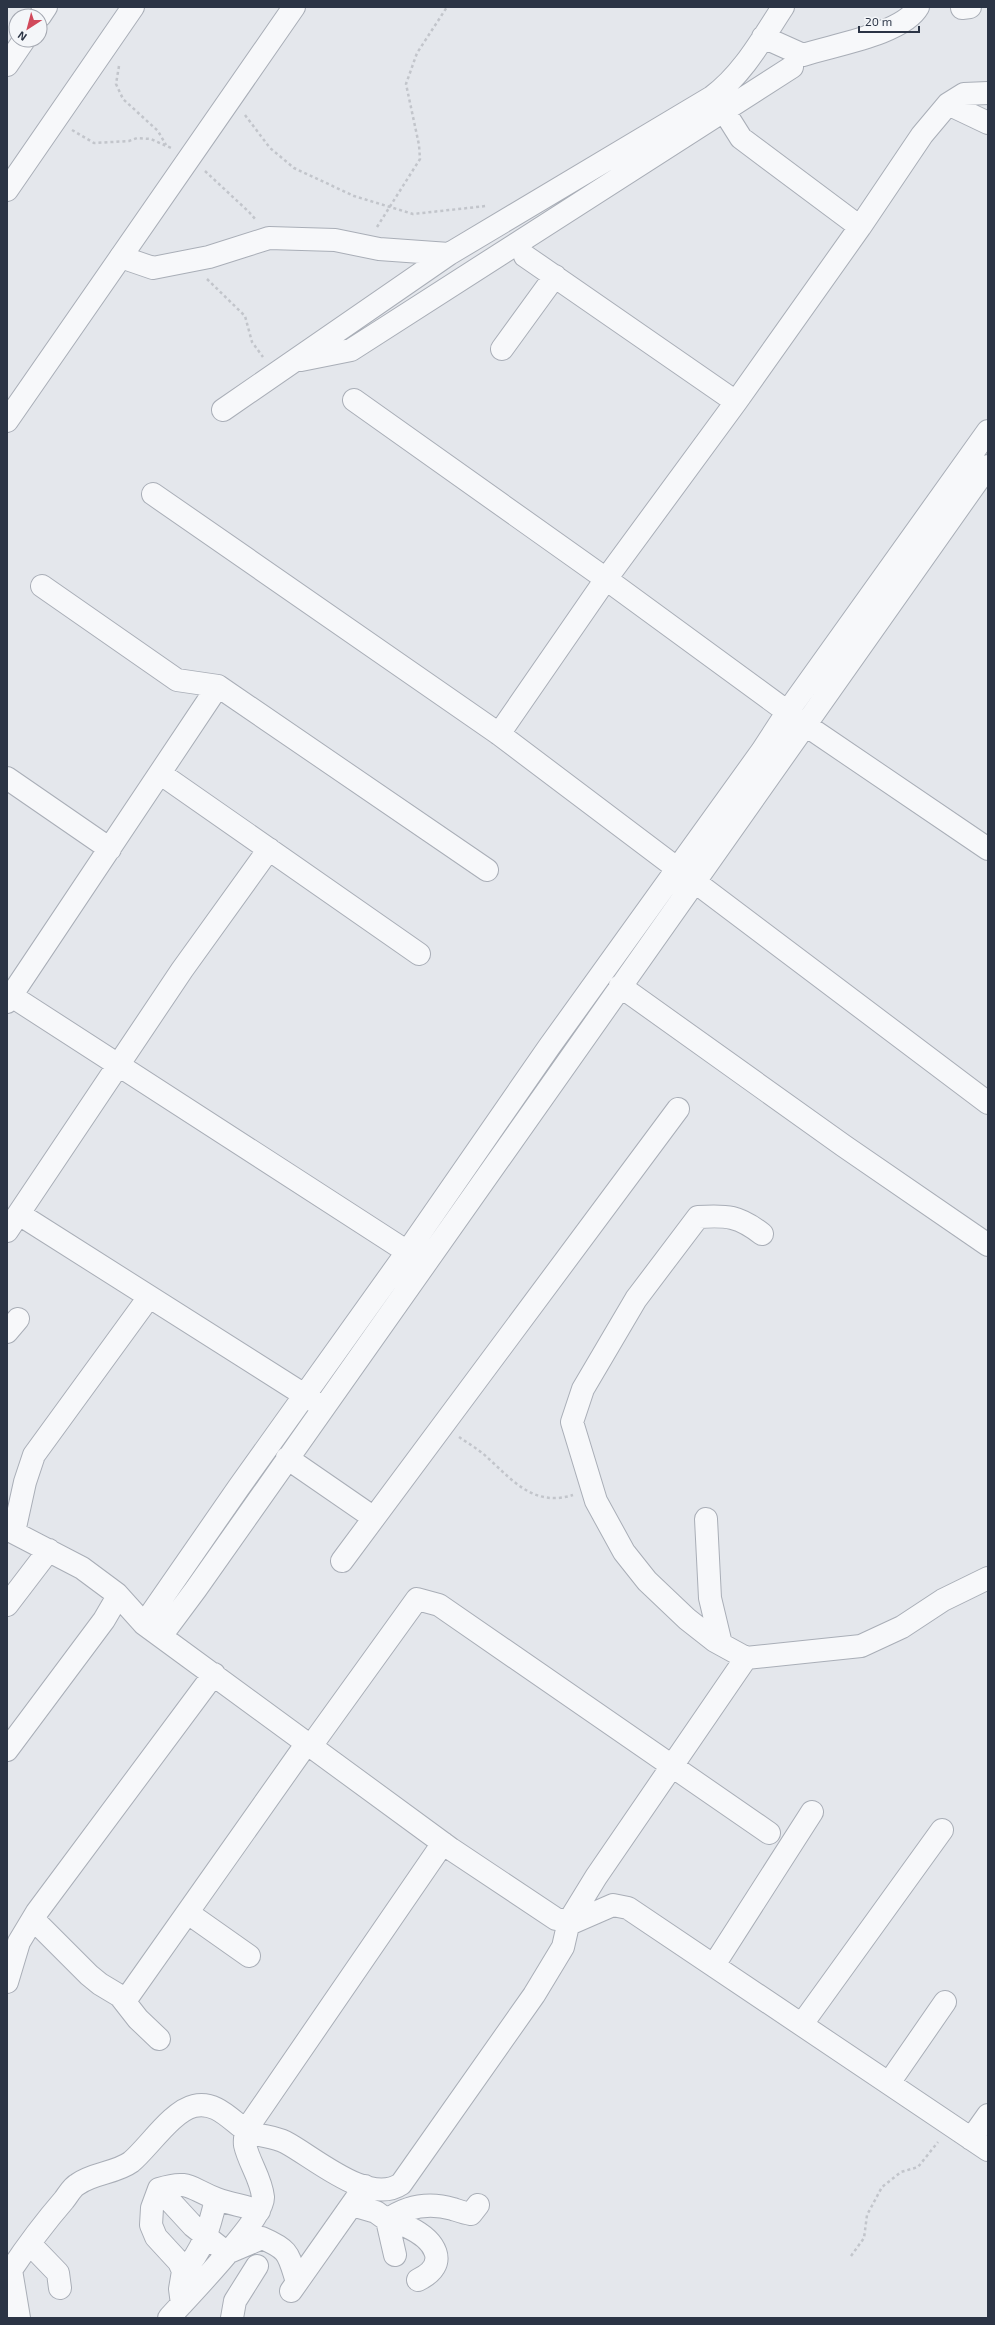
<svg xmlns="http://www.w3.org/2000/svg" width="995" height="2325" font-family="'Exo 2',sans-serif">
<rect width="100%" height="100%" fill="#e4e7ec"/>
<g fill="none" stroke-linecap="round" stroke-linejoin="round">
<defs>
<path id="minor" d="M962,8l8,-1
M40,16l6,-9
M763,37l40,18c30,-10 100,-21 115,-48
M7,65l17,-25
M948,104l40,19
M724,111l17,27 119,89
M7,190l126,-183
M449,254l263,-157c31,-23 50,-58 71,-90
M525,256l211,146
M121,257l32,11 56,-11 60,-19 66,2 44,9 70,5 -226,156
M502,349l53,-73
M301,360l50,-10 441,-283
M354,400l252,179 198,145 184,125
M988,431l-200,280 -26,40 -213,296 -142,205 -168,235 -95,137 307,225 105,70 18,3 39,-17 15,3 360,242
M153,494l346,240 489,369
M42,586l135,94 41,6
M499,734l107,-155 130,-177 124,-175 62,-92 26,-31 16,-10 24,-1
M161,774l258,180
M7,778l103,71
M620,986l224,160 144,99
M7,993l413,267
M7,1002l211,-316 269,184
M19,1214l298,189
M7,1231l175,-261 87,-121
M7,1332l11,-13
M287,1458l87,60
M706,1519l4,79 11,46
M7,1529l75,39 35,26 27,30
M14,1532l11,-50 9,-27 115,-158
M342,1561l336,-452
M7,1605l42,-55
M161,1636l35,-47c261,-376 527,-749 792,-1123
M746,1658l-31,-17 -28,-22 -40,-38 -23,-29 -28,-51 -24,-79 11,-33 53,-90 62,-82c29,-2 41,-1 64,17
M311,1746l106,-147 22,6 330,228
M7,1750l97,-130 14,-24
M188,1913l61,43
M33,1919l56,56 11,9 20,12 18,23 21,20
M714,1965l98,-153
M7,1982l12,-40 18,-30 177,-238
M125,2001l182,-258
M802,2024l140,-194
M889,2083l56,-81
M971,2139l17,-24
M159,2189l34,37 34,27 35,-15c28,12 26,16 35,44
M159,2189l-7,19 -1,17 5,12 23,25 4,9 -3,18 2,15
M159,2189c31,-10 31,0 58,10 13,5 29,7 42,12
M352,2205l24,7 11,8 8,35
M387,2220c20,-14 42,-18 66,-11 6,2 11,4 18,5l7,-9
M387,2220c7,3 15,4 21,7 27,13 43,37 10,53
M31,2245l27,28 2,15
M183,2271c20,-19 27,-46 33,-72
M291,2291l74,-105
M19,2318l-8,-48c16,-24 34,-48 53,-70 4,-5 8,-13 14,-16 15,-11 38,-11 53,-22 17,-14 41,-51 63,-56 21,-5 35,12 50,23 11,7 28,7 41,13 29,15 83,64 116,42l133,-189 29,-48 6,-26 27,-44 150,-219 115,-12 41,-19 41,-27 45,-22
M169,2318c17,-19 96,-100 94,-121 -2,-19 -14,-34 -18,-52 -1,-5 1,-11 1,-15l197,-287
M232,2318l3,-17 22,-35"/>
<path id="tertiary" d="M7,421l287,-414"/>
</defs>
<use href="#minor" stroke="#a9aeb7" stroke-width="24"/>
<use href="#tertiary" stroke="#a9aeb7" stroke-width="24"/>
<path stroke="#c2c5cb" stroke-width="2.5" stroke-dasharray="3 3" stroke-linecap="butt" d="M119,66l-3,18 7,15 35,32 8,14
M245,115l25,33 24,20 60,28 59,18 73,-8
M72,130l22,13 35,-2 8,-3 14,1 20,9
M205,171l44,41 7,8
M377,227l43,-68 -1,-14 -13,-61 11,-31 30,-46
M207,279l38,37 7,26 11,15
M459,1437c10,7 21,13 30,22 25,23 46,48 84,36
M851,2256l13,-18 3,-23 15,-28 19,-15 17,-5 20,-25"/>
<use href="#minor" stroke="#f7f8fa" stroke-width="22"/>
<use href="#tertiary" stroke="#f7f8fa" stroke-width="22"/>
</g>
<rect width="995" height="2325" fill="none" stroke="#2b3445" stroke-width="16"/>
<g transform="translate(28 28) rotate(216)"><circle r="19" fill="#f4f6f9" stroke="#a4a8b1"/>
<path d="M0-3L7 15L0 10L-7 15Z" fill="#d1495b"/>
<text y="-6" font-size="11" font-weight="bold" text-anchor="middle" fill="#2b3445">N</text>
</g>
<path d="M859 26v6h60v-6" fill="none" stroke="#2b3445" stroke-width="2"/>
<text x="865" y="26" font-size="12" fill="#2b3445" stroke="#f4f6f9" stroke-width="3" paint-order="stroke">20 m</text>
</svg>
